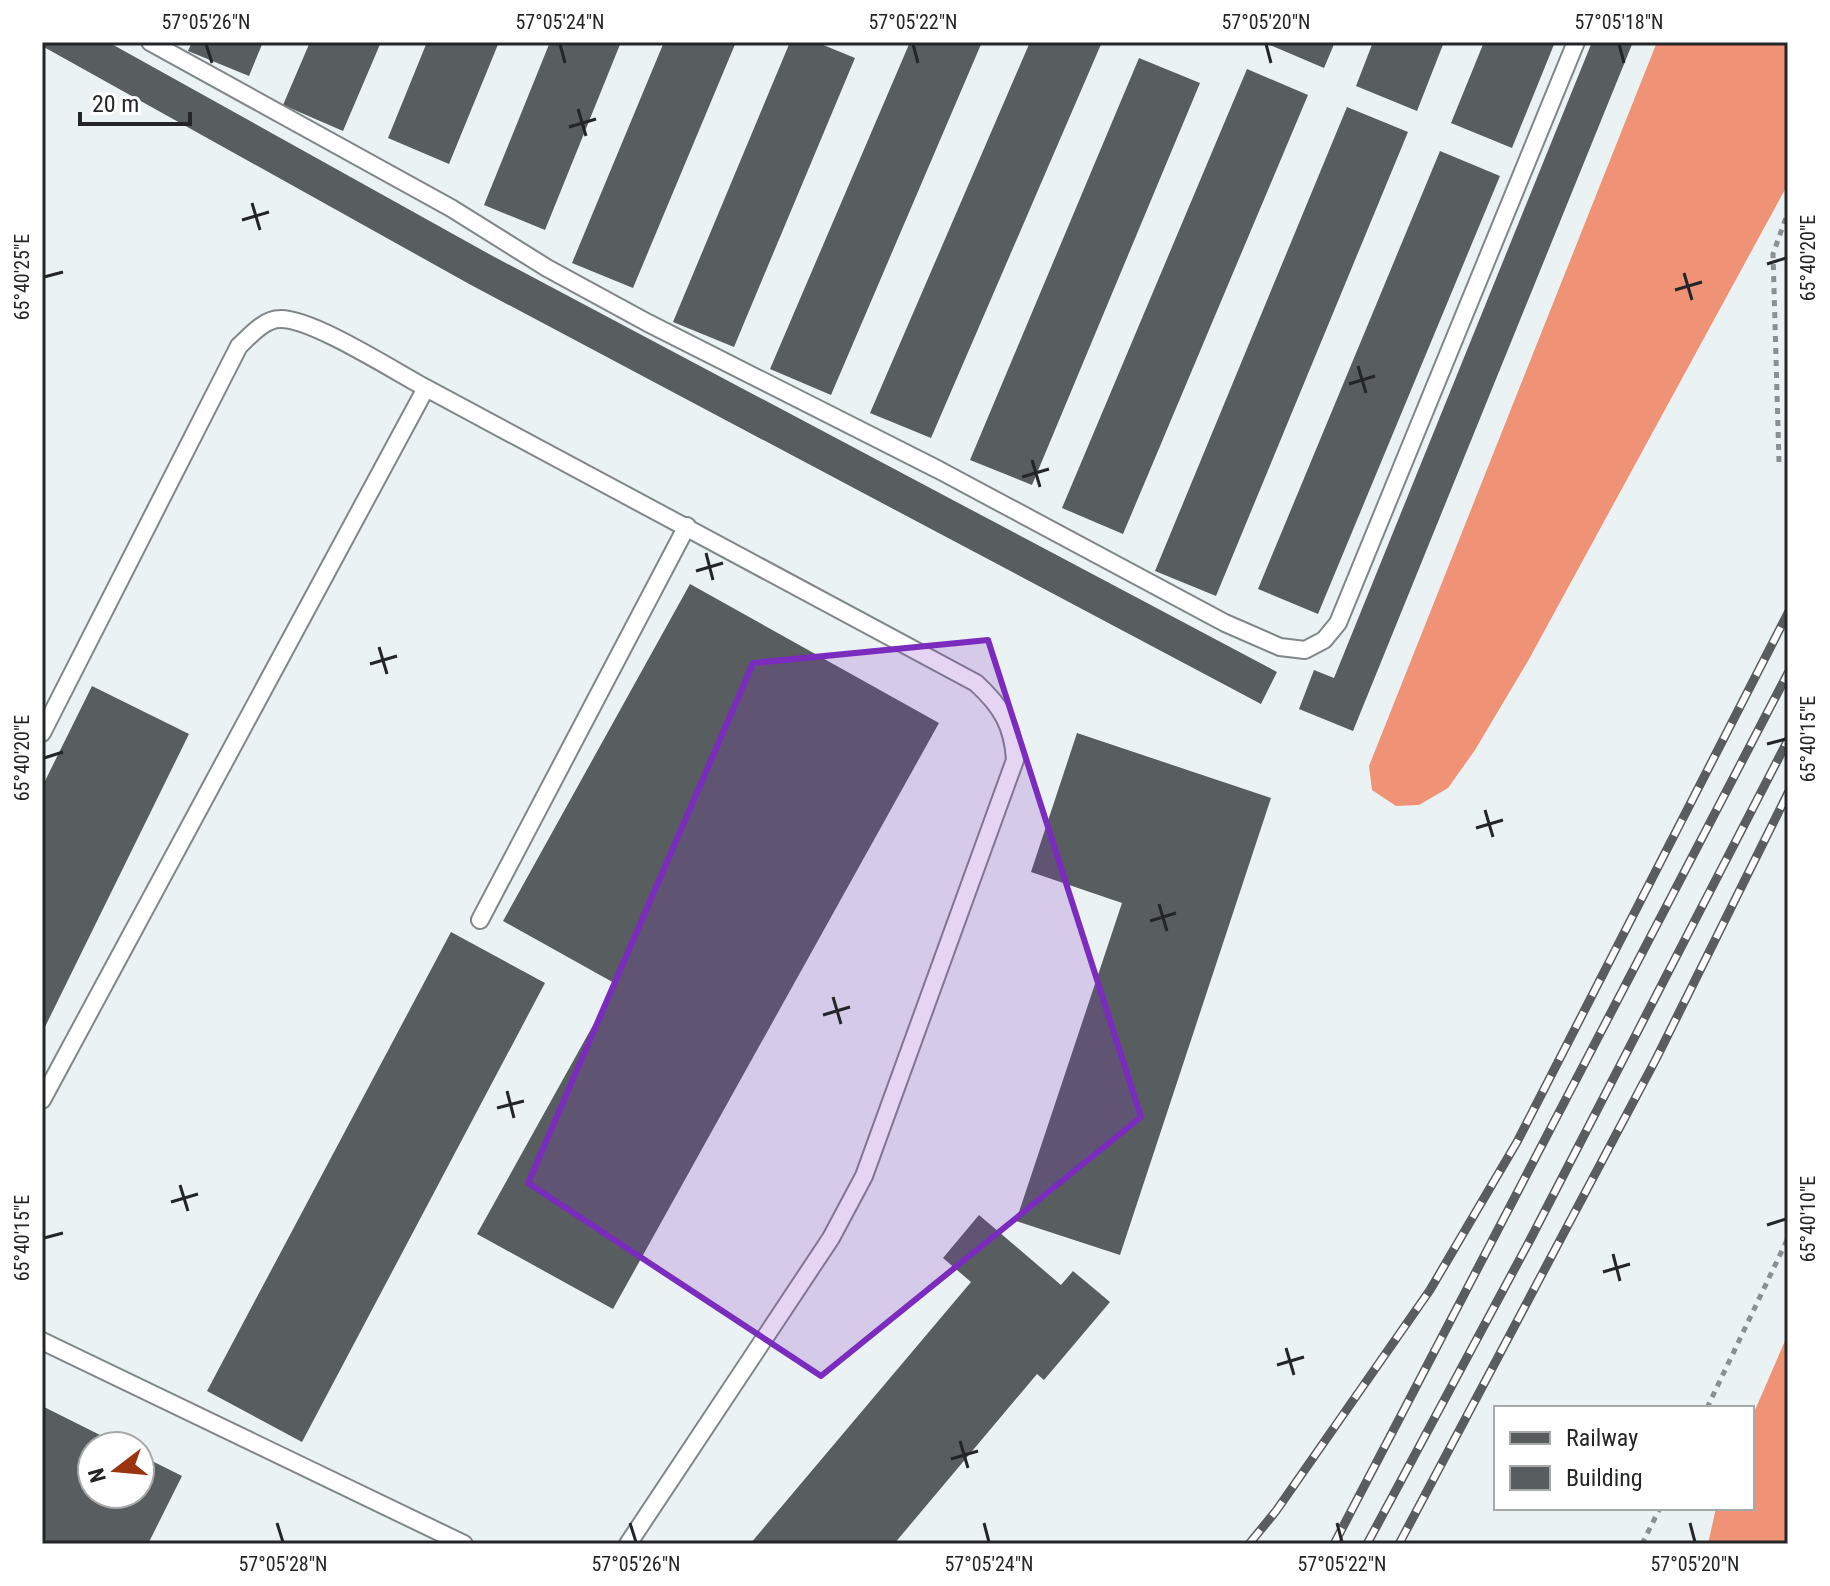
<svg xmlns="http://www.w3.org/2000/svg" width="1830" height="1586" font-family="'Roboto Condensed',sans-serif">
<rect width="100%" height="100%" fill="#ebf2f3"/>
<path fill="#f09275" d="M1657,42h131v142l-260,477 -53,89 -27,38 -29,17 -23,1 -24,-16 -3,-24z
M1788,1334v210h-80l8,-36h36v-91z"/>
<path fill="#585e5f" d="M42,42h66l381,212 788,418 -16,32 -790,-419 -429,-239z
M192,42h71l-14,34 -61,-25z
M310,42h71l-38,89 -60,-26z
M427,42h72l-50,122 -61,-26z
M550,42h71l-76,188 -61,-25z
M664,42h72l-103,246 -61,-25z
M790,42h26l39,16 -121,289 -61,-25z
M910,42h72l-151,353 -61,-26z
M1030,42h72l-171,396 -61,-25z
M1263,42h72l-11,26z
M1373,42h71l-27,69 -61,-25z
M1484,42h71l-43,106 -61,-25z
M1592,42h41l-280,689 -54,-22 15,-39 20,8z
M1139,58l61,25 -168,402 -62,-25z
M1247,69l61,26 -185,439 -61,-26z
M1347,107l61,25 -192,464 -61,-25z
M1440,151l60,25 -182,438 -60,-25z
M690,584l249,139 -326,586 -136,-75 139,-250 -113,-63z
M92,686l97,48 -147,299v-246z
M1077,733l194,65 -151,457 -104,-34 106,-318 -91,-31z
M451,932l94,51 -243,459 -95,-51z
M979,1215l82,70 12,-14 37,31 -66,78 -7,-6 -143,170h-144l221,-262 -28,-24z
M42,1406l80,40h-30v48h48v-39l42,21 -34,68h-106z"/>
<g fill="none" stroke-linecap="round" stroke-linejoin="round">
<defs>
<path id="lane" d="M150,42l301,166 96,60 101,55 291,147 286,153 55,24 25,3 19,-10 14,-17 238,-581
M426,388l550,295c25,23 37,42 39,77l-151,416 -33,62 -203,306
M42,733l197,-387c11,-10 25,-27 41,-27 32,-1 114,52 146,69l-384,712
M480,920l207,-394
M42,1341l422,203"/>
</defs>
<use href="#lane" stroke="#818788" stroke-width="20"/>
<path stroke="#8a8f90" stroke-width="5" stroke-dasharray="6 6" stroke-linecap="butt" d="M1779,462l-6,-208 15,-42
M1707,1408l81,-170
M1642,1544l18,-36"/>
<use href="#lane" stroke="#fff" stroke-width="16"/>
<defs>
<path id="rail" d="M1249,1544l27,-33 154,-221 87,-148 271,-529
M1334,1544l454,-871
M1367,1544l163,-304 258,-500
M1399,1544l257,-485 132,-266"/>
</defs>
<use href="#rail" stroke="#5a5d5e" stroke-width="9"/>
<use href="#rail" stroke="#fff" stroke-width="6" stroke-dasharray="18" stroke-linecap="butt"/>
</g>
<path fill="#7b2cbf" fill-opacity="0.2" stroke="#7b2cbf" stroke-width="6" stroke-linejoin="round" d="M988,640l153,477 -320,259 -293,-193 225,-520z"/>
<path fill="none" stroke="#232526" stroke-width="3" d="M206,44l6,19M560,44l5,19M913,44l5,19M1266,44l5,19M1619,44l5,19M578,109l8,27M569,127l27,-8M252,203l8,27M242,220l27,-8M1767,264l19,-6M1684,273l8,27M44,277l19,-5M1675,290l27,-8M1358,366l8,27M1349,384l26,-8M1032,460l8,27M1022,477l27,-8M706,553l7,27M696,571l27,-8M379,647l8,27M370,664l27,-8M1767,744l19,-5M44,758l19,-6M1485,810l8,27M1476,828l27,-8M1159,904l8,27M1150,921l26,-8M833,997l8,27M823,1015l27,-8M507,1091l7,27M497,1108l27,-7M180,1185l8,26M171,1202l27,-8M1767,1225l19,-6M44,1238l19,-5M1613,1254l7,27M1603,1272l27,-8M1286,1348l8,27M1277,1365l27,-8M960,1441l8,27M951,1459l27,-8M277,1523l6,19M630,1523l6,19M984,1523l5,19M1337,1523l5,19M1690,1523l5,19"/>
<rect width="1830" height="1586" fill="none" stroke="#ffffff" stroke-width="88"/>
<rect x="1494" y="1406" width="260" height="104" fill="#ffffff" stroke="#a7a8a8" stroke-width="2"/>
<rect x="1510" y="1432" width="40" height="12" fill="#5a5d5e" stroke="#a7a8a8" stroke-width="2"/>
<text x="1566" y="1446" font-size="24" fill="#232526">Railway</text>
<rect x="1510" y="1466" width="40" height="24" fill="#585e5f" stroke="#a7a8a8" stroke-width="2"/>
<text x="1566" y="1486" font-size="24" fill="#232526">Building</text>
<g transform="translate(116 1470) rotate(254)"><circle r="38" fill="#ffffff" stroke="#a7a8a8" stroke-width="2"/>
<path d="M0-6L14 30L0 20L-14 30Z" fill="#9a340f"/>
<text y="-12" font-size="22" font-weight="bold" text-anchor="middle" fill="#232526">N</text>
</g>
<path d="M80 112v12h110v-12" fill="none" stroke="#232526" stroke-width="4"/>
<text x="92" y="112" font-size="24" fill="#232526" stroke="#ffffff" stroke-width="6" paint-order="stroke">20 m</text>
<rect x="44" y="44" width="1742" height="1498" fill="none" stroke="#232526" stroke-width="3"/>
<g font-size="20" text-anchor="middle" fill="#232526">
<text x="206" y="29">57°05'26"N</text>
<text x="560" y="29">57°05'24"N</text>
<text x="913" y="29">57°05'22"N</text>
<text x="1266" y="29">57°05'20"N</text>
<text x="1619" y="29">57°05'18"N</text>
<text transform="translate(1808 258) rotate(-90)" y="7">65°40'20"E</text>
<text transform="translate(22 277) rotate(-90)" y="7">65°40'25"E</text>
<text transform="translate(1808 739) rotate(-90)" y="7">65°40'15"E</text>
<text transform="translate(22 758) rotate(-90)" y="7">65°40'20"E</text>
<text transform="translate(1808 1219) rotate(-90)" y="7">65°40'10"E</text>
<text transform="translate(22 1238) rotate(-90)" y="7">65°40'15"E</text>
<text x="283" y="1571">57°05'28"N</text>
<text x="636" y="1571">57°05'26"N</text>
<text x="989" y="1571">57°05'24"N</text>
<text x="1342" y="1571">57°05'22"N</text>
<text x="1695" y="1571">57°05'20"N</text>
</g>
</svg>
